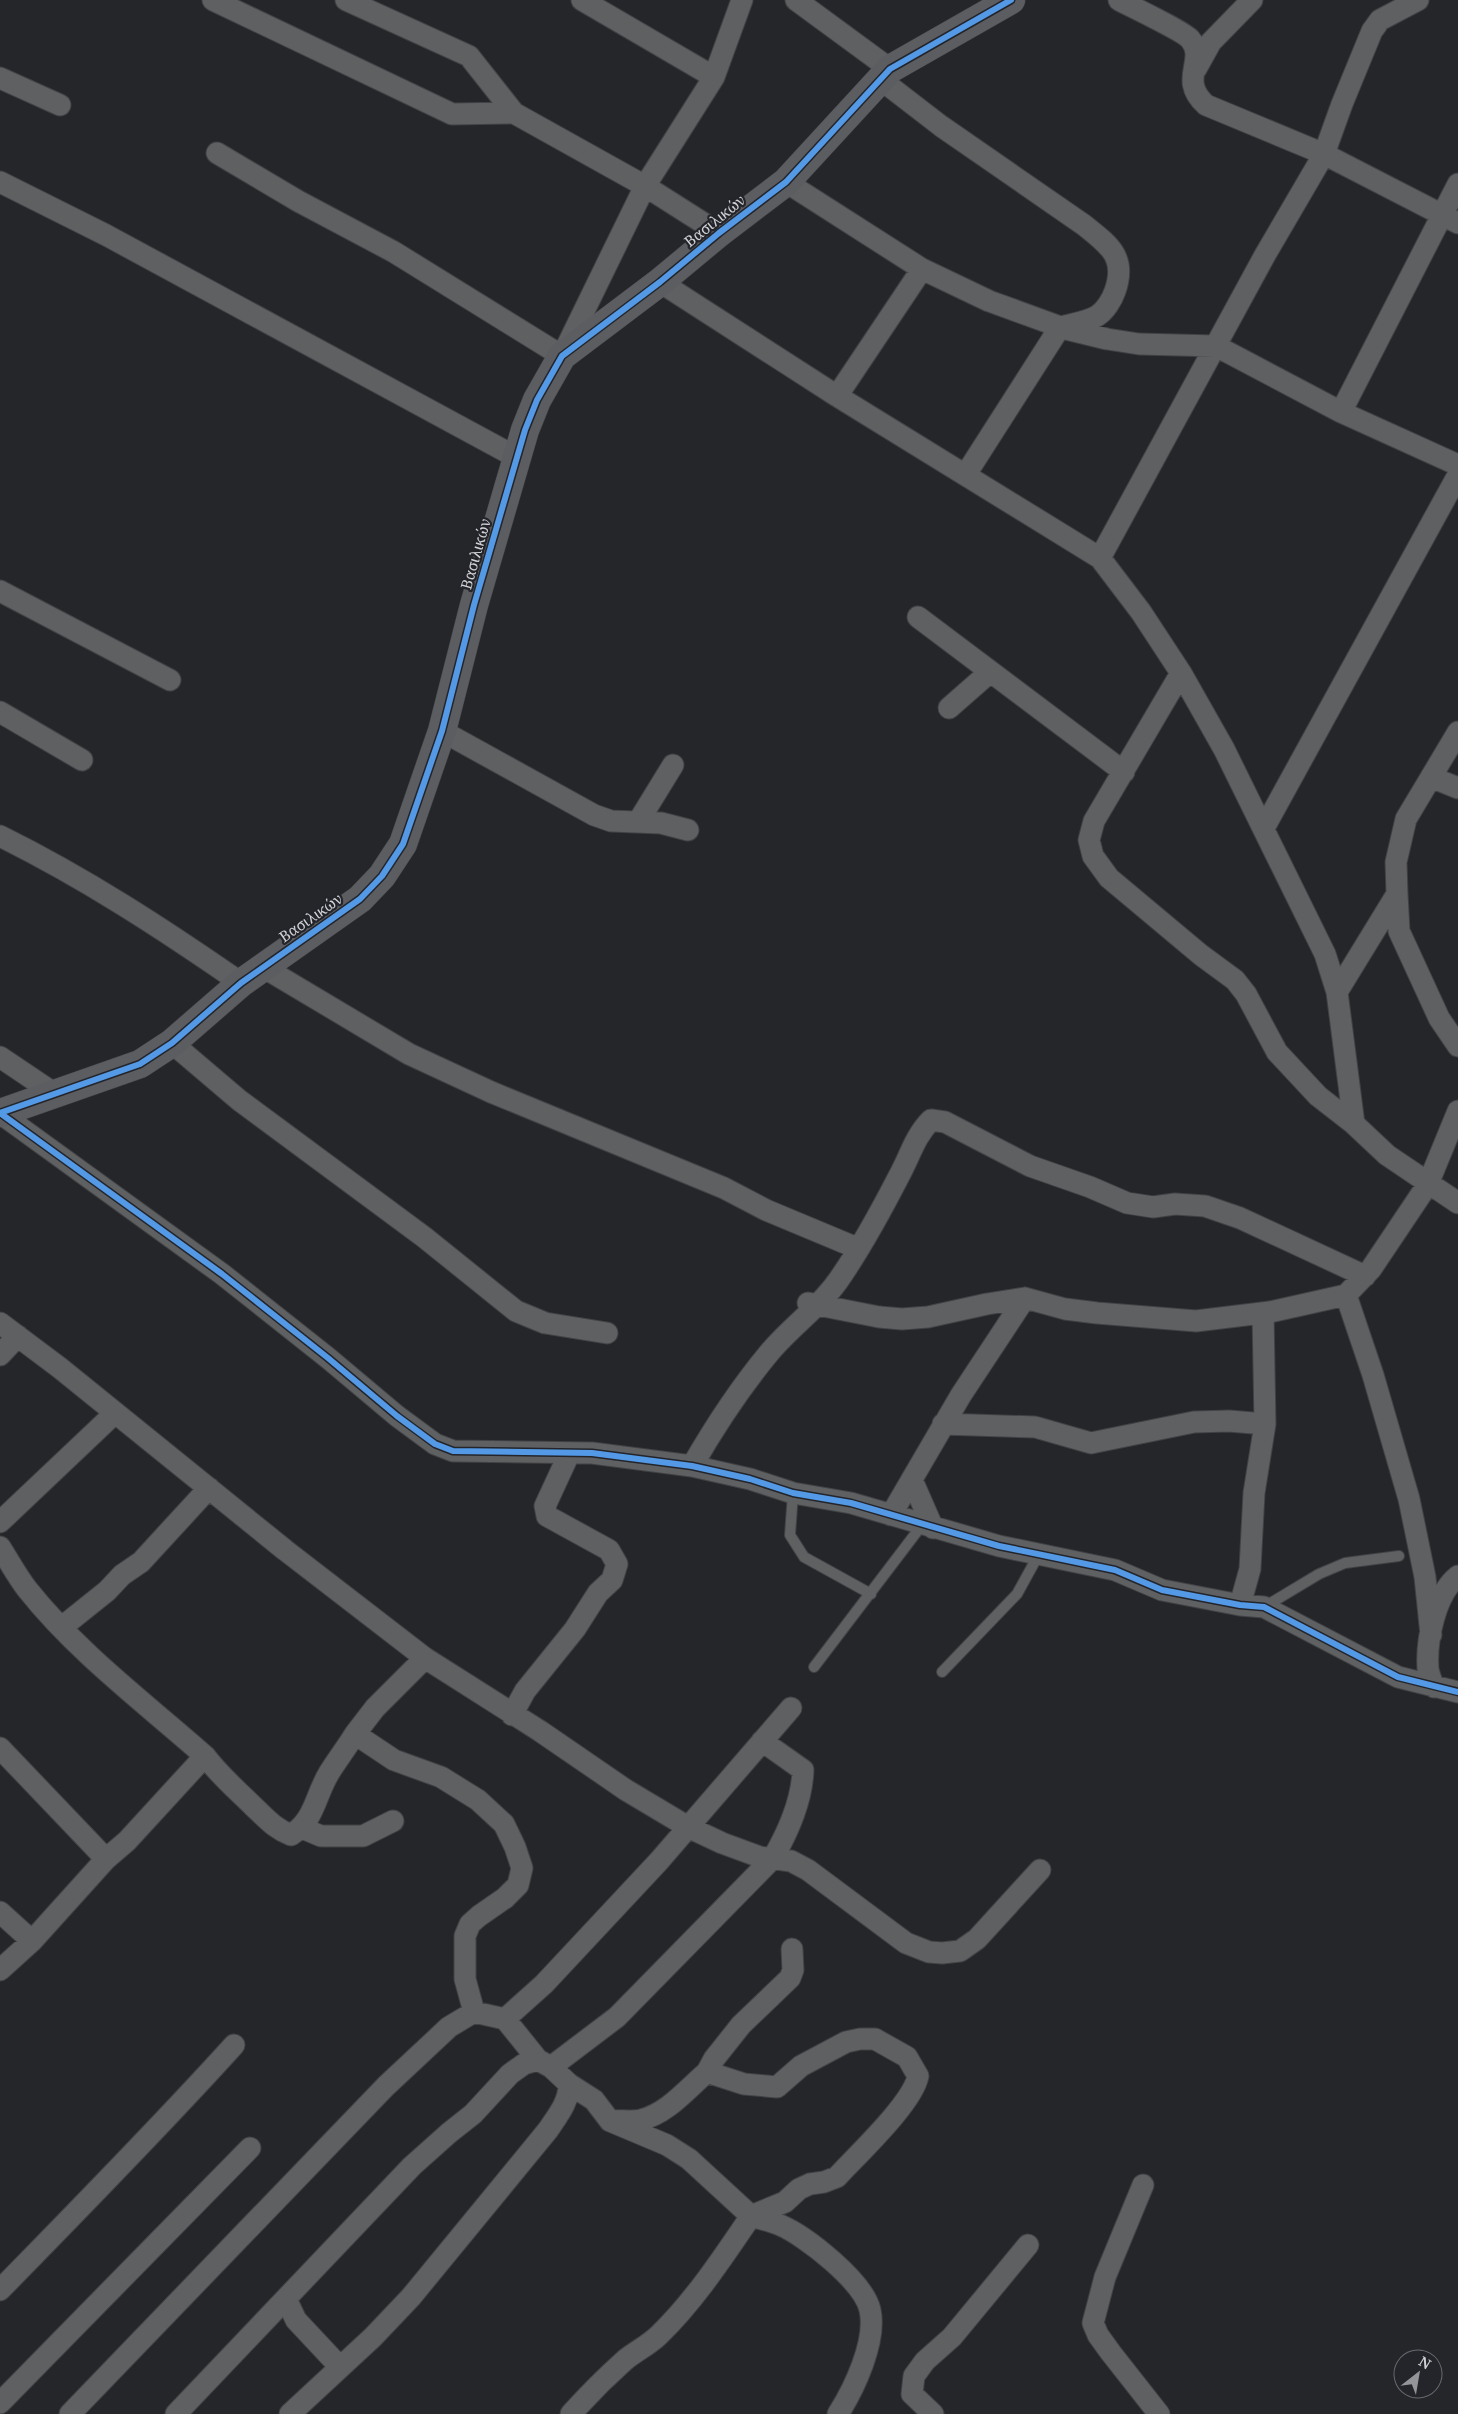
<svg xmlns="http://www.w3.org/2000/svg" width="1458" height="2414" font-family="'Noto Serif',serif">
<rect width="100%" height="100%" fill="#252629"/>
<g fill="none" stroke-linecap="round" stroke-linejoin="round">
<defs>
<path id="lane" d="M793,1493l-3,42 14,22 67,37
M1264,1607l55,-33 26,-11 54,-7
M814,1667l108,-142
M942,1672l75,-78 22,-40"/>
<path id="street" d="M213,0l239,114 62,-1
M346,0l123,56 45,57 131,73 74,47
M582,0l132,77
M796,0l94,69
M1119,0c13,7 64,31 71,39 18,21 -13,40 16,66l118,49 134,69
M1196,69l15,-27 41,-42
M0,78l60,27
M880,79l61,47 143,99c25,20 43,32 31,66 -3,9 -10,20 -18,25 -10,6 -25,8 -37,11l-94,147
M217,153l81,48 96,51 168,104 83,-170 69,-109 28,-77
M0,182l106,53 410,222
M786,182l136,87 67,32 77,28 41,10 32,5 77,2 125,66 117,53
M660,282l177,114 263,162 41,54 40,61 43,76 101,205 12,38 17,132 33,31 71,48
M837,396l85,-127
M1341,412l117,-228
M1100,558l165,-303 59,-101 18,-50 30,-73 8,-11 38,-20
M0,591l170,89
M918,617l206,155
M1181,673l-87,148 -5,19 4,16 16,22 92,77 34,25 11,14 31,58 41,44 36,28
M949,708l41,-36
M0,712l82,48
M442,731l152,84 17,6 50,2 27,7
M1431,777l27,11
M638,822l35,-57
M1264,828l194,-353
M0,836c85,42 163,93 241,147
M1397,894l2,37 40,87 19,28
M263,967l146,87 82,38 233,96 42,22 91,38
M1337,992l60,-98 -1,-32 10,-43 52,-87
M172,1043l67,57 185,137 92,74 29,12 62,10
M0,1057l55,37
M0,1113l222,161 106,84 69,58 38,28 18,7 139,2 100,13 58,13 43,14 58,10 148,43 116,24 47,20 78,15 24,2 134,70 60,15
M1346,1295l27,80 36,124 16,78 6,58
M808,1303l71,14 23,2 26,-2 59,-13 38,-6 40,11 32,4 99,8 74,-9 76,-17 25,-26 57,-85 30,-73
M0,1323l60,45 225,182 140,108 115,73 86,59 62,37 34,16 38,14 31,4 17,9 98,73 23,9 13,1 18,-2 17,-12 63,-69
M0,1355l18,-19
M943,1424l92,3 56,16 103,-21 35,-1 36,3
M692,1466c23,-40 48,-78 77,-113 23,-28 53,-47 73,-78 21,-31 40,-66 57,-99 11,-20 16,-40 32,-56l14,2 85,44 60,21 37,16 26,4 22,-3 30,2 35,12 125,58
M912,1480l21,48
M891,1515l70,-120 64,-97
M0,1522l115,-109
M0,1547c9,14 17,29 27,42 50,63 118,114 178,167
M1240,1605l10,-36 4,-76 11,-69 -2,-111
M62,1627l45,-36 15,-16 19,-13 68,-74
M1434,1687c-2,-5 -5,-12 -6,-18 -2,-28 7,-75 30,-93
M512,1715l13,-24 50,-62 23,-36 14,-13 5,-16 -8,-14 -62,-34 -2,-10 24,-52
M355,1734l20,-26 50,-50
M0,1748l106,111
M302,1828l19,8h42l30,-15
M0,1912l32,29
M0,1970l32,-29 74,-82 21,-18 78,-85c15,20 32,34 49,51 13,12 21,22 37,28 24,-15 24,-39 38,-62 8,-13 18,-26 26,-39l39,26 47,17 37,23 26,24 11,23 7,21 -4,17 -13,13 -26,18 -9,8 -5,12v43l9,33
M505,2019l39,-35 115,-123 132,-153
M551,2067l66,-50 156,-159c15,-26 29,-57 30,-88l-41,-29
M707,2072l7,-13 27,-34 49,-47 3,-8 -1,-21
M569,2084l25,16 16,21 57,24 22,14 62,57c-28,41 -56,84 -92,119 -10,10 -23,16 -34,25 -19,17 -37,35 -54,54
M610,2121c10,-1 22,1 31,-1 27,-7 46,-31 66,-48l37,12 33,3 24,-21 45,-24 14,-3h15l32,18 11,19c-5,27 -61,79 -81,101l-13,5 -14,2 -11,5 -14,13 -34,14
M1143,2185l-38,92 -12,46 5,12 13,18 48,61
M751,2216c10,3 20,5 29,9 26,11 84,57 90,85 7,31 -16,79 -32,104
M0,2290c79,-81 158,-161 234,-245
M286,2299l10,21 44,47
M0,2403l250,-255
M70,2414l316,-328 63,-59 25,-15 31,7 33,41 13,7 18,17c0,18 -11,31 -21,46l-137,167 -38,40 -83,77
M176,2414l236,-248 37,-33 24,-19 37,-40 14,-10 14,-4
M933,2414l-21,-20 2,-18 11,-15 27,-24 76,-92"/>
<path id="secondary" d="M0,1113l140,-49 32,-21 69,-60 119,-84 22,-23 21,-32 39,-113 32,-126 51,-175 12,-30 25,-44 98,-74 59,-49 67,-51 104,-113 121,-69"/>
</defs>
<use href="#lane" stroke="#414245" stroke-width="12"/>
<use href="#street" stroke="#414245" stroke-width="23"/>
<use href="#secondary" stroke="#414245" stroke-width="29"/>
<use href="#lane" stroke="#5f6062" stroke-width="10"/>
<use href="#street" stroke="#5f6062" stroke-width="21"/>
<use href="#secondary" stroke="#5c5d61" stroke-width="28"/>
<defs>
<path id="cycleway" d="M0,1113l222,161 106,84 69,58 38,28 18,7 139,2 100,13 58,13 43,14 58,10 148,43 116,24 47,20 78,15 24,2 134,70 60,15
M0,1113l140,-49 32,-21 69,-60 119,-84 22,-23 21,-32 39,-113 32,-126 51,-175 12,-30 25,-44 98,-74 59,-49 67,-51 104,-113 121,-69"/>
</defs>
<use href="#cycleway" stroke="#23252b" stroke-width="9"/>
<use href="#cycleway" stroke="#5399e6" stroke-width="6"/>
</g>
<g text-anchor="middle" stroke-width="4.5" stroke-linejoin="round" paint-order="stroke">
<g font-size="15" fill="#d0d1d5" stroke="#23252b">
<text transform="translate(715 221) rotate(-39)" y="5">Βασιλικών</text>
<text transform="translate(476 554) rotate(-74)" y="5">Βασιλικών</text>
<text transform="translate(311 918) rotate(-35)" y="5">Βασιλικών</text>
</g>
</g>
<g transform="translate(1418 2374) rotate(31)"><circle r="24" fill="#23252b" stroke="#686a6f"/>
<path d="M0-4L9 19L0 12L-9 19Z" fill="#949599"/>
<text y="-8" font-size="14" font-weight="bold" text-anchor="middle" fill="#d0d1d5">N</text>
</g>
</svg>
